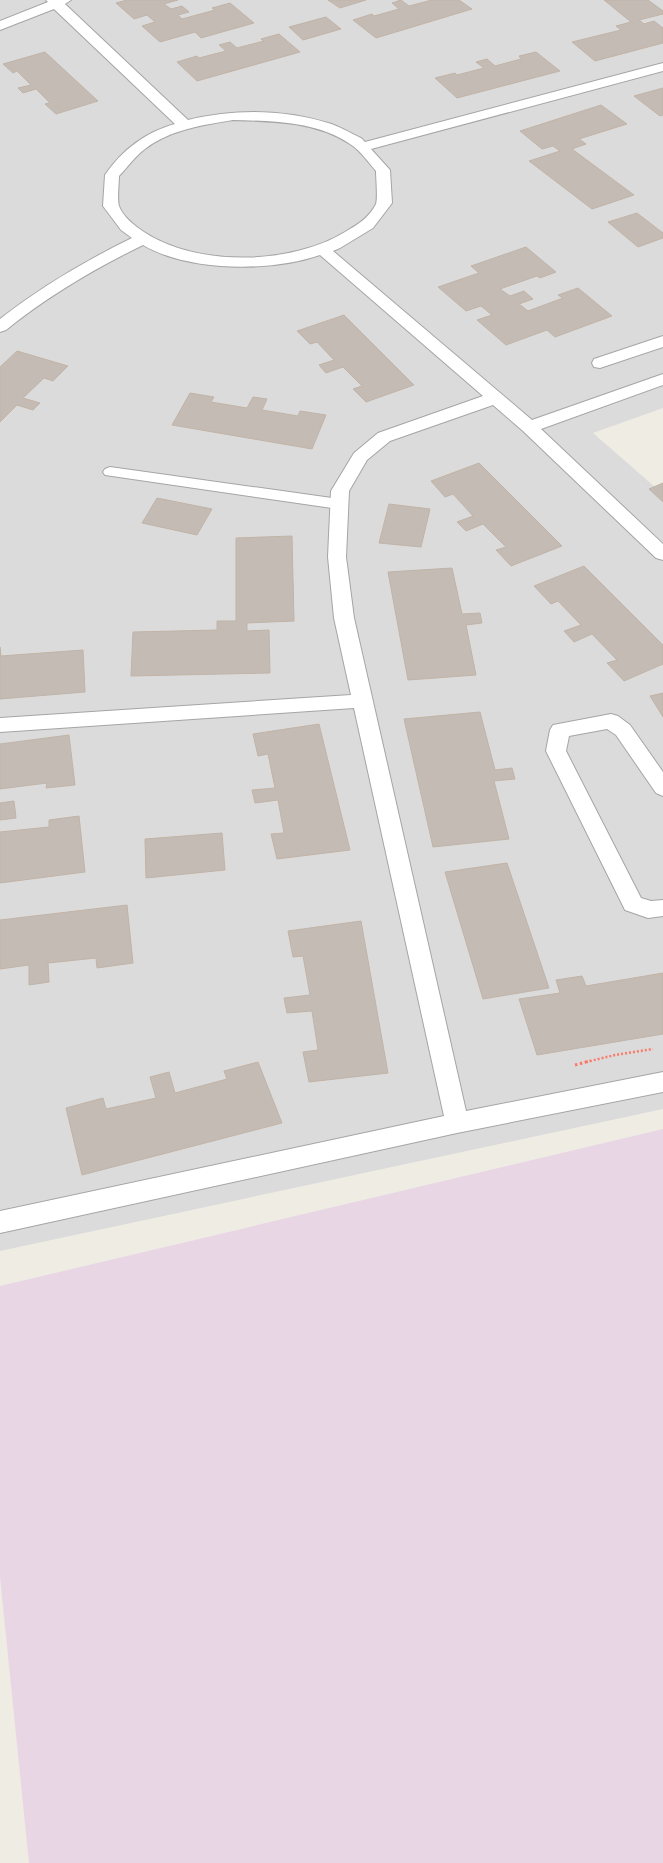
<svg xmlns="http://www.w3.org/2000/svg" width="663" height="1863" font-family="Cabin,sans-serif">
<rect width="100%" height="100%" fill="#efece4"/>
<path fill="#dcdbdb" d="M0,0h663v408l-70,25 70,61v615l-663,142z"/>
<path fill="#e9d6e5" d="M663,1129v734h-634l-29,-286v-291z"/>
<path fill="#c4bcb4" stroke="#c1b3a7" d="M127,0h51l-14,4 7,5 11,-3 7,6 -11,3 4,4 33,-9 -3,-2 18,-5 24,20 -53,15 -6,-6 -35,10 -18,-16 13,-4 -8,-7 -13,4 -18,-16z
M328,0h38l-26,8z
M401,0l8,6 23,-6h27l13,9 -96,29 -23,-18 19,-6 2,2 25,-7 -7,-6z
M604,0h44l15,11v3l-24,6 5,4 10,-3 9,7v15l-68,18 -23,-19 49,-12 -5,-4 15,-4z
M326,17l15,12 -38,11 -14,-13z
M279,34l21,18 -103,29 -20,-19 20,-6 2,2 27,-7 -7,-6 11,-3 7,6 27,-7 -3,-2z
M45,52l53,49 -42,13 -11,-10 5,-1 -14,-14 -13,4 -5,-5 13,-3 -14,-14 -4,2 -10,-9z
M536,52l24,19 -103,27 -22,-20 20,-5 2,2 27,-7 -8,-6 11,-3 8,7 26,-7 -2,-3z
M663,88v27l-3,1 -26,-20z
M601,105l26,19 -48,15 7,5 -14,5 62,46 -42,14 -63,-48 31,-10 -7,-5 -11,3 -22,-18z
M637,213l26,20v5l-25,9 -30,-25z
M526,247l30,25 -16,6 -3,-2 -37,13 10,7 14,-5 9,8 -14,5 9,7 35,-13 -5,-3 20,-7 34,28 -57,21 -8,-7 -41,15 -29,-25 15,-5 -11,-9 -15,5 -28,-24 41,-14 -8,-7z
M344,315l70,70 -48,17 -13,-13 9,-3 -19,-19 -17,6 -7,-8 15,-5 -17,-18 -7,2 -13,-13z
M17,351l51,15 -15,15 -9,-3 -21,20 17,5 -7,7 -16,-5 -17,17v-55z
M190,393l24,4 -3,5 36,6 6,-11 14,2 -5,11 36,6 2,-5 26,4 -14,34 -140,-24z
M479,463l83,83 -51,20 -15,-16 10,-3 -23,-23 -17,7 -9,-9 16,-6 -20,-22 -8,3 -14,-16z
M663,483v19l-14,-13z
M157,498l55,11 -15,26 -55,-12z
M389,504l41,5 -9,38 -42,-4z
M292,536l2,85 -47,2v8l22,-1 1,43 -139,3 2,-44 84,-2v-9h19v-83z
M584,566l79,79v19l-39,17 -17,-18 10,-3 -25,-26 -18,8 -10,-11 17,-6 -23,-24 -7,3 -17,-18z
M452,568l10,46 18,-1 2,10 -16,2 10,50 -68,5 -20,-108z
M0,647l1,9 82,-6 2,42 -85,7z
M663,693v24l-13,-21z
M480,712l15,58 17,-2 3,11 -21,2 15,58 -76,8 -29,-128z
M319,724l31,126 -73,9 -6,-25 13,-1 -6,-33 -23,3 -3,-13 23,-2 -7,-34 -10,2 -5,-22z
M69,735l6,50 -29,3 1,-5 -47,6v-45z
M14,801l2,17 -16,2v-17z
M79,816l6,56 -85,11v-51l49,-5v-7z
M222,833l3,37 -79,8 -1,-39z
M507,863l42,125 -66,11 -38,-127z
M127,905l6,58 -36,5 -1,-10 -48,5 1,19 -20,3v-20l-29,4v-49z
M361,921l27,152 -79,9 -6,-30 15,-2 -6,-39 -25,2 -3,-15 26,-3 -7,-39 -10,1 -5,-26z
M663,973v61l-126,21 -18,-56 41,-6 -4,-13 26,-4 4,10z
M258,1062l24,61 -200,52 -16,-67 37,-10 3,11 50,-11 -6,-21 19,-5 6,21 52,-14 -3,-8z"/>
<g fill="none" stroke-linecap="round" stroke-linejoin="round">
<defs>
<path id="lane" d="M110,467l229,32 5,2 2,3 -2,3 -5,2 -234,-34 -2,-3 2,-3z"/>
<path id="street" d="M46,0h25l-6,4 123,116c46,-11 94,-11 140,3 11,3 22,10 33,15l4,4 298,-79v8l-292,78 19,21 2,33 -19,25 -33,20 -7,3 199,169 131,-46v11l-122,44 122,115v16l-7,-2 -133,-127 -30,-26 -103,36 -23,19 -18,31 -3,66 8,61 112,493 197,-39v20l-206,41 -457,100v-22l444,-95 -90,-408 -354,24v-14l351,-23 -17,-77 -6,-61 3,-66 23,-38 24,-20 105,-37 -163,-141c-49,17 -131,17 -177,-10 -49,24 -95,51 -137,85l-6,2v-13c41,-32 85,-58 132,-81l-11,-8 -18,-24 2,-31c17,-25 41,-43 70,-51l-121,-115 -54,21v-9l48,-19zM233,120c39,1 83,1 117,24 10,6 18,18 26,27 0,7 2,27 0,33 -7,14 -19,21 -31,28 -54,33 -148,35 -201,0 -9,-6 -21,-15 -25,-26 -2,-6 0,-23 0,-30 9,-9 16,-20 26,-27 24,-19 58,-24 88,-29z
M663,336v11l-63,21 -6,-1 -2,-4 2,-4z
M611,714l7,2 12,9 33,47v24l-7,-3 -40,-58 -9,-6 -38,7 -3,15 75,147 10,3 12,-1v16l-15,2 -23,-8 -79,-159 4,-21 3,-5z"/>
</defs>
<use href="#lane" stroke="#a5a5a5" stroke-width="2"/>
<use href="#street" stroke="#a5a5a5" stroke-width="2"/>
<path stroke="#fb7b6a" stroke-width="2.5" stroke-dasharray="2 2" stroke-linecap="butt" d="M586,1062l29,-7 38,-6"/>
<path stroke="#fb7b6a" stroke-width="3" stroke-dasharray="2.5 2.5" stroke-linecap="butt" d="M575,1065l15,-4"/>
<use href="#lane" fill="#fff" fill-rule="evenodd"/>
<use href="#street" fill="#fff" fill-rule="evenodd"/>
</g>
</svg>
